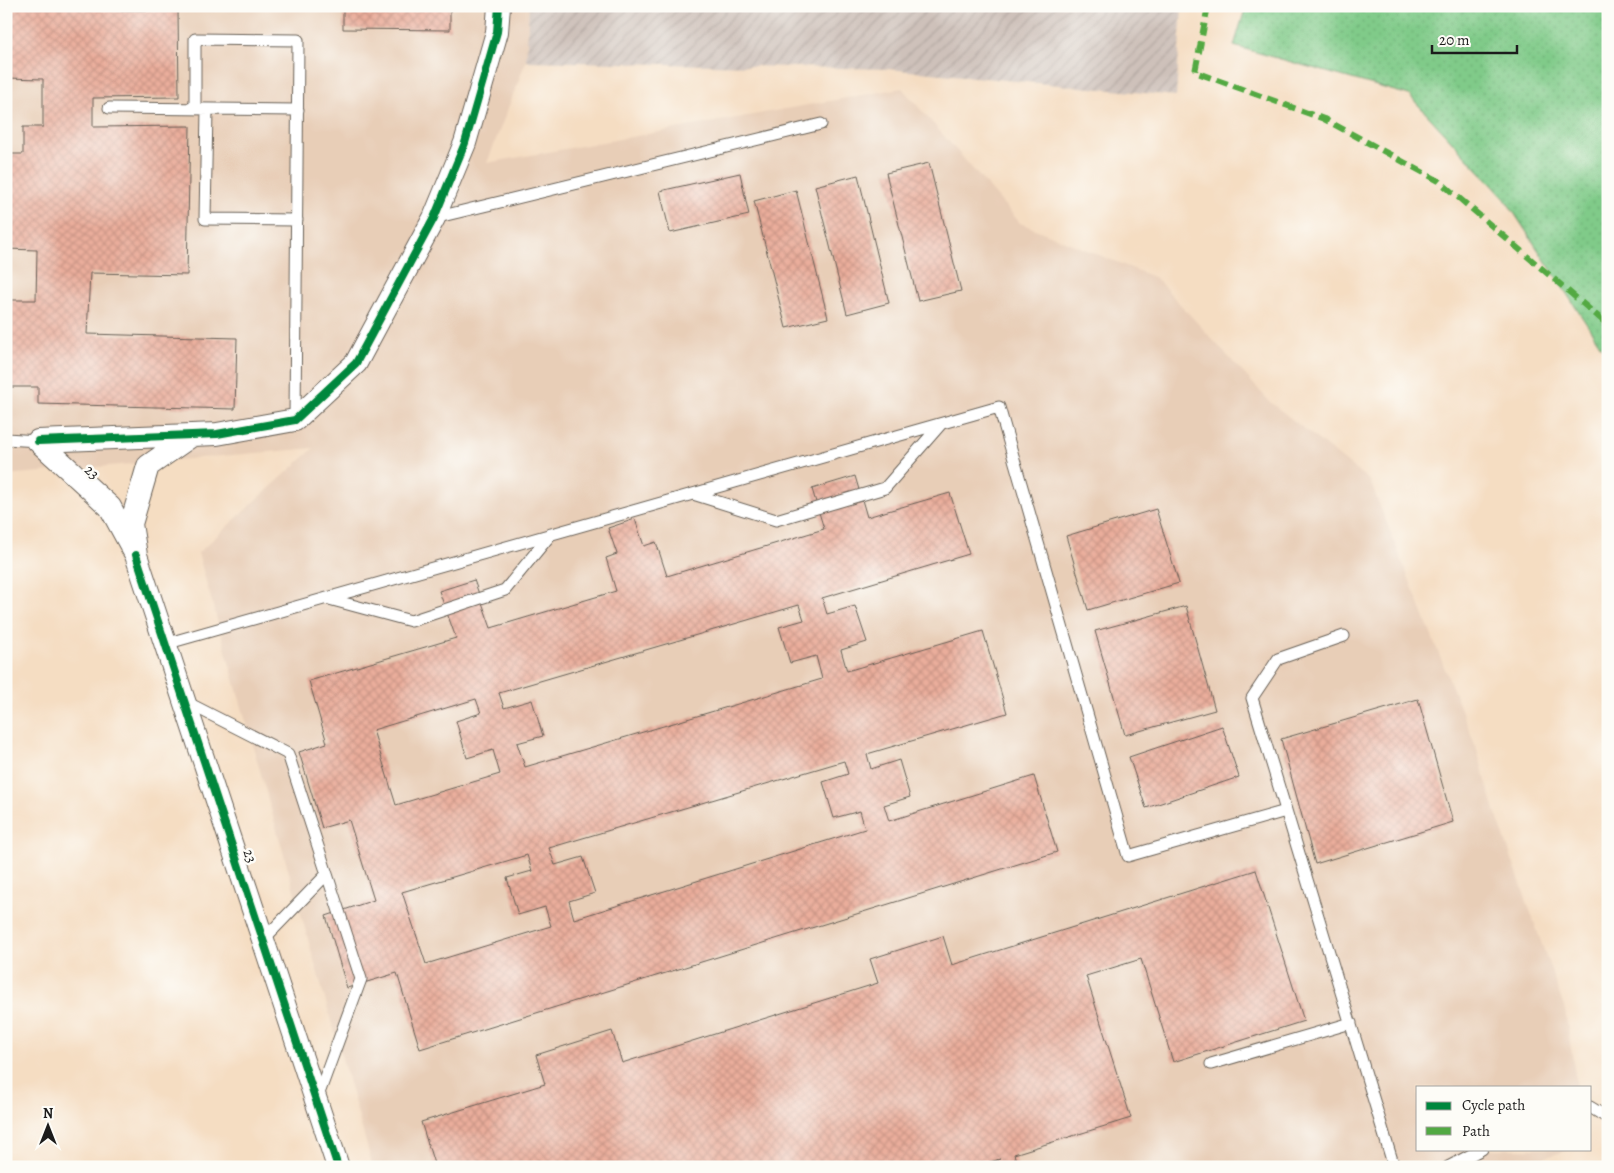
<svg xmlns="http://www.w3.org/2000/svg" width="1614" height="1173" font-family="Alegreya,serif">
<defs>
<pattern id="industrial-furrows" width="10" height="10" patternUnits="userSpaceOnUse" patternTransform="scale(1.25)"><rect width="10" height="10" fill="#cec1ba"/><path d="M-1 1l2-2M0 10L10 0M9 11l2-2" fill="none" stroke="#b0a59f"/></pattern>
<pattern id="grass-dots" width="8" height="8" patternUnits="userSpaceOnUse" patternTransform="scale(1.25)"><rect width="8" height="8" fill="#80cb89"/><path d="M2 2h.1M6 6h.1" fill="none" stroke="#6eae76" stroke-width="1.8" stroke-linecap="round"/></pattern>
<pattern id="building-cross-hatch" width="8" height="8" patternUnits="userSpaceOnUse" patternTransform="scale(1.25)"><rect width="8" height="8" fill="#eaad9b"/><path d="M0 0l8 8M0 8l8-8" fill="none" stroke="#c89485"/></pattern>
</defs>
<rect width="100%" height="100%" fill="#fdfcf7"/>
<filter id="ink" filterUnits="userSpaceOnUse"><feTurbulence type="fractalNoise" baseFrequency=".02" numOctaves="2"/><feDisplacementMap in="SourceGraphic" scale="10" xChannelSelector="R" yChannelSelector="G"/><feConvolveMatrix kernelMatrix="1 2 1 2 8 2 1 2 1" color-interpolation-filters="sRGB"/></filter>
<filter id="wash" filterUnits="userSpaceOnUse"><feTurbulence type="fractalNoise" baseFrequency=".0096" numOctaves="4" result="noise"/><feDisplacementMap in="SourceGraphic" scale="20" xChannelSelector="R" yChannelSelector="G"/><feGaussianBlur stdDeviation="1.12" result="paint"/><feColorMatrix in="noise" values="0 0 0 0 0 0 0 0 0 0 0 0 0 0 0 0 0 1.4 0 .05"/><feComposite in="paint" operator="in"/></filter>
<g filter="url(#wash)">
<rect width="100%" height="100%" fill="#f5ddc2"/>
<path fill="#e8ceb7" d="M6,6h523l-3,55 -39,102 415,-75 118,135 136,55 114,124 100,79 106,266 17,58 72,205 12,77h-159v62h153l-55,18h-1143l-175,-614 116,-105 -308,27z"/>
<path fill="url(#industrial-furrows)" d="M529,6h653l-6,90 -288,-27 -362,-8z"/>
<path fill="url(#grass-dots)" stroke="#4e7452" d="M1246,6h362v351l-103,-158 -96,-104 -175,-49z"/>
<g id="blocks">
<path fill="url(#building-cross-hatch)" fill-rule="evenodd" d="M6,6h91v4h81l1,87 -86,1v29l97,-1 -3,149 -97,-2 -3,61 150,4 -2,71 -197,-5v-17h-32v-87h30l1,-50 -31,-1v-95h17v-27h20v-48l-37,-1z
M343,6h107v24l-107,-1z
M929,163l32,128 -43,10 -32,-128z
M740,173l9,42 -79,18 -10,-42z
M858,175l31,128 -42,11 -32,-128z
M796,190l32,128 -42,10 -32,-127z
M855,476l12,41 83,-24 19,61 -147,44 5,16 28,-8 12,36 -26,8 6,21 136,-40 24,82 -140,41 4,15 28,-9 11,37 -26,8 5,16 145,-45 23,76 -637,197 -23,-76 -50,15 -21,-72 48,-16 -25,-80 -27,8 -23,-76 28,-9 -18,-62 147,-43 -17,-47 35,-11 17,48 125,-37 -10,-33 11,-4 -9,-26 27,-9 9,27 12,-4 11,34 157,-47 -12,-40zM799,605l5,15 -25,7 11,36 26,-7 6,23 -297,88 -8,-24 26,-7 -11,-36 -28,8 -5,-15zM476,699l5,14 -25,8 11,37 26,-8 7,24 -104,31 -23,-75zM844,761l4,13 -25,8 11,36 26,-7 5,18 -291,90 -5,-18 26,-8 -12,-36 -28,8 -6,-17zM527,855l5,16 -25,7 11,37 27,-8 6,19 -125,38 -24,-72z
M1156,509l23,74 -91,27 -22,-74z
M1186,606l29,104 -90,25 -30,-104z
M1418,699l35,123 -138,42 -34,-125z
M1222,726l17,51 -93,31 -17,-51z
M1256,870l48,151 -131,41 -32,-103 -55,17 45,142 -117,36 4,13h-38l20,-8 -26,8h-539l-14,-45 124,-38 -9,-29 76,-24 10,32 256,-80 -8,-24 73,-23 9,29z"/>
</g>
</g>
<g filter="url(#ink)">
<use href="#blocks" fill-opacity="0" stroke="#686056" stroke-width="1"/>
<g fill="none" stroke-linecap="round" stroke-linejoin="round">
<defs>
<path id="service" d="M109,108l189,2
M195,109v-70l103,1 -3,380
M207,109l-2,110 92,1
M434,218l387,-94
M6,439l32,2
M693,494l83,26 109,-32 56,-64
M329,599l82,22 94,-31 46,-56
M1344,636l-66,23 -26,39 142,469
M165,644l834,-237 129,449 158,-45
M186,702l102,52 73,225 -43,117
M263,940l64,-66
M1211,1064l140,-41
M1590,1107l18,11
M1448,1167l34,-18"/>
<path id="minor" d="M38,441l179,-7 78,-14 61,-57 78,-145 31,-75 32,-111 2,-26
M38,441l72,66 26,48 -5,-31 17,-58 43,-30
M136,555l202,612"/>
</defs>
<use href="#service" stroke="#686056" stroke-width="13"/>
<use href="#minor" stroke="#686056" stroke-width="24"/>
<use href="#service" stroke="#fff" stroke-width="11"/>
<use href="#minor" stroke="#fff" stroke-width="22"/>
<path stroke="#52a943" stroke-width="6" stroke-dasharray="12 6" stroke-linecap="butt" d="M1208,6l-13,66 129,47 115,62 169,144"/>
<defs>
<path id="cycleway" d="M38,441l179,-7 78,-14 61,-57 78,-145 31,-75 32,-111 2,-26
M136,555l202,612"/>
</defs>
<use href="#cycleway" stroke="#fdfcf7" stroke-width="11"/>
<use href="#cycleway" stroke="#00873e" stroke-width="8"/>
</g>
</g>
<g text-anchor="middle" stroke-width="5" stroke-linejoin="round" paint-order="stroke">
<g font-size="15" fill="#1c1c1c" stroke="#fdfcf7">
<text transform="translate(92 472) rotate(43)" y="5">23</text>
<text transform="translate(250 856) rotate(72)" y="5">23</text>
</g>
</g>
<rect width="1614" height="1173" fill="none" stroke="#fdfcf7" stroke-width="25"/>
<rect x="1416" y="1086" width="175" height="65" fill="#fdfcf7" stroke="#a3a29f"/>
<rect x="1426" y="1102" width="25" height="8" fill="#00873e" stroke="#a3a29f"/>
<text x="1462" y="1110" font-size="15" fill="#1c1c1c">Cycle path</text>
<rect x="1426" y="1127" width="25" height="8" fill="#52a943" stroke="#a3a29f"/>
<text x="1462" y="1136" font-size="15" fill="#1c1c1c">Path</text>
<g transform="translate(48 1126)" stroke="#fdfcf7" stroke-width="4" paint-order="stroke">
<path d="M0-4L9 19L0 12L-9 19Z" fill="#1c1c1c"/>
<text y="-8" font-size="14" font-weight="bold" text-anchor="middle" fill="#1c1c1c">N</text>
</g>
<path d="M1432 45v8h85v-8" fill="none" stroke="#1c1c1c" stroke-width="2.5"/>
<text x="1439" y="45" font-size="15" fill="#1c1c1c" stroke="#fdfcf7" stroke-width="4" paint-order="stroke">20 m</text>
</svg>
